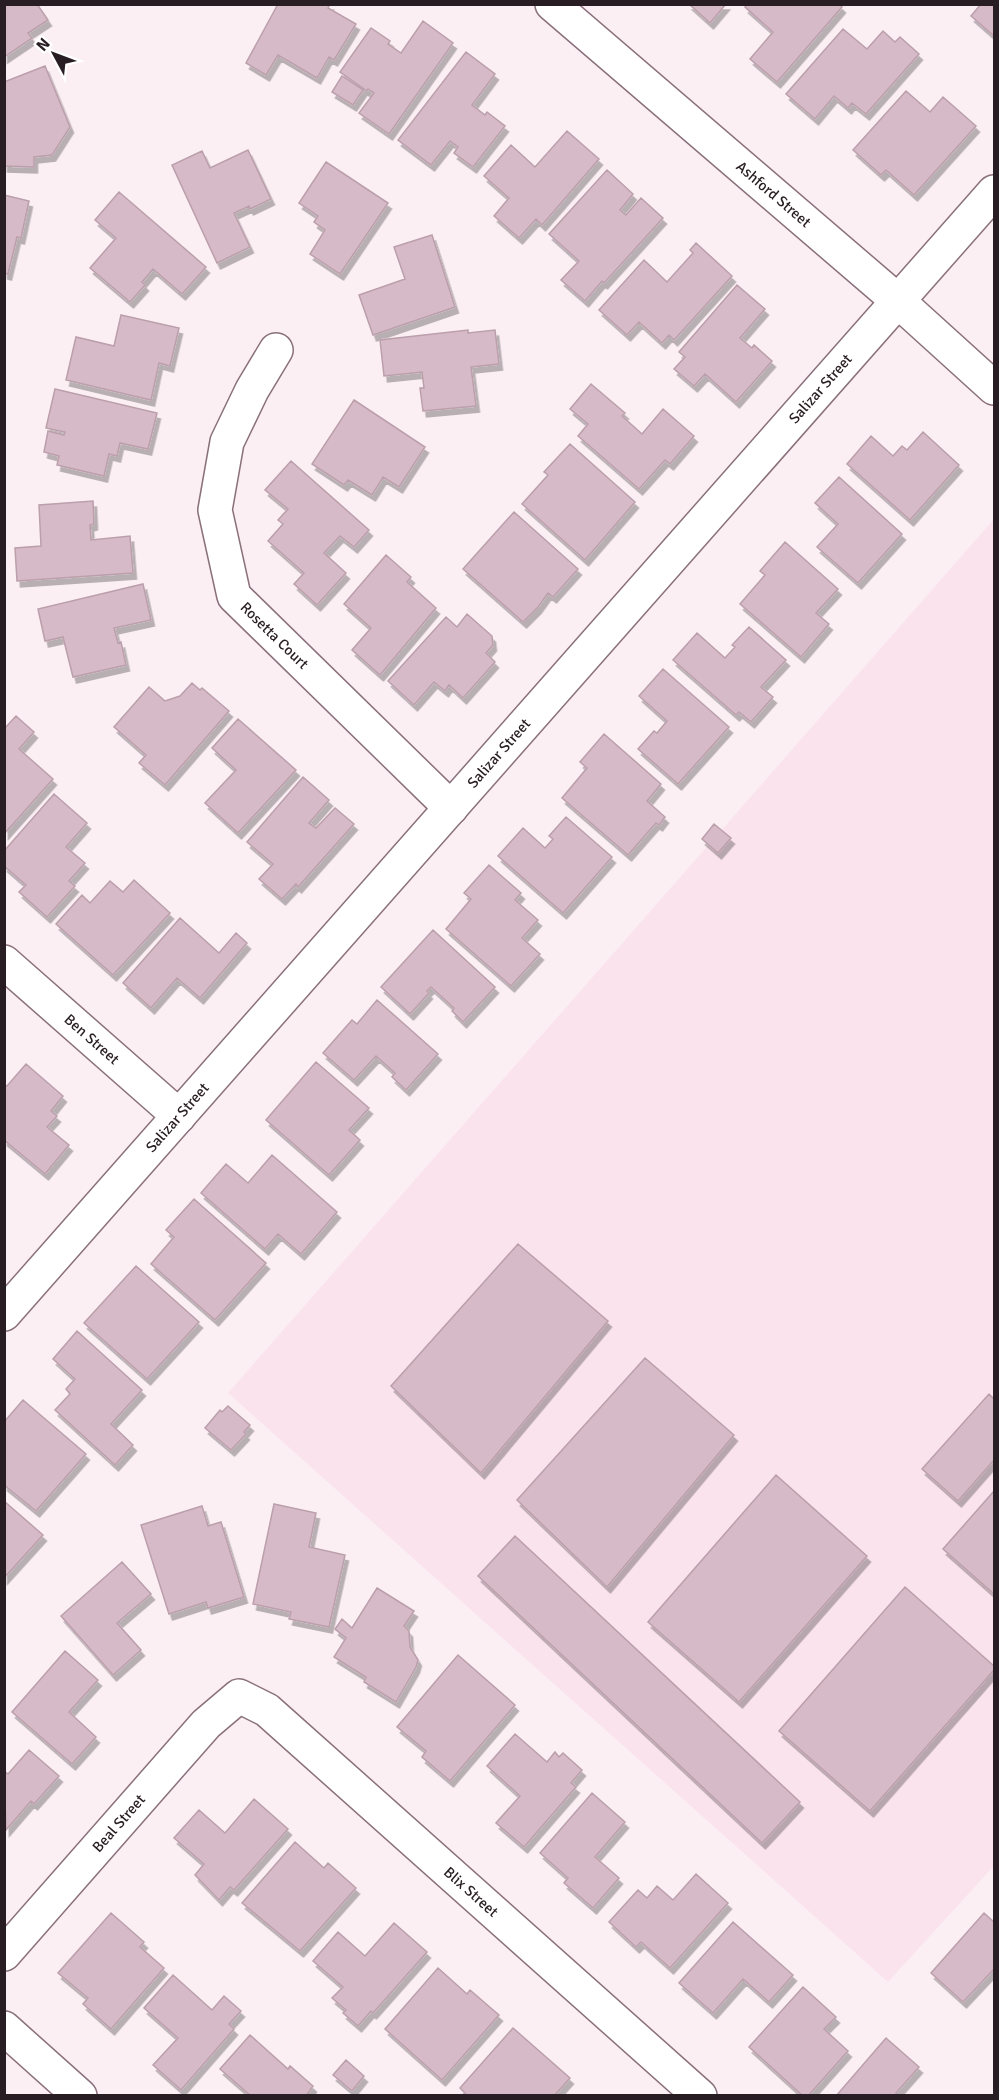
<svg xmlns="http://www.w3.org/2000/svg" width="999" height="2100" font-family="Signika,sans-serif">
<defs>
<filter id="shadow"><feDropShadow dx="3.5" dy="6" stdDeviation="0" flood-color="#0004"/></filter>
</defs>
<rect width="100%" height="100%" fill="#fbeff4"/>
<path fill="#fae3ed" d="M994,519v1351l-2,-2 -104,114 -660,-589z"/>
<path fill="#d7bac7" stroke="#bb9fab" stroke-width="1.5" filter="url(#shadow)" d="M4,4h33l11,16 -20,13 4,5 -28,19z
M278,4h52l-2,4 28,16 -22,36 -5,-3 -12,21 -39,-23 -12,20 -20,-12z
M689,4h37l-16,19z
M747,4h92l3,3 -65,75 -27,-23 23,-27 -28,-25z
M981,4h13v32l-23,-20z
M423,21l30,22 -64,91 -30,-21 15,-20 -6,-4 -1,2 -27,-19 31,-44 19,13 -2,3 13,9z
M843,29l24,20 16,-18 12,11 5,-5 19,17 -53,60 -14,-11 -4,5 -14,-12 -19,23 -29,-25z
M466,52l29,22 -23,31 13,10 2,-3 18,14 -32,41 -19,-14 4,-6 -8,-6 -19,24 -33,-25z
M45,66l25,61 -18,28 -18,2v10l-30,-1v-84z
M342,76l21,14 -10,15 -21,-13z
M906,91l24,21 13,-15 33,29 -62,69 -28,-25 -5,5 -28,-25z
M567,131l32,28 -57,66 -6,-6 -17,19 -25,-22 15,-18 -25,-22 27,-31 24,22z
M248,150l23,49 -21,10 -1,-3 -15,7 16,34 -33,16 -45,-98 30,-14 8,17z
M326,162l62,41 -48,71 -30,-20 15,-24 -11,-8 4,-6 -19,-13z
M607,170l26,24 -13,16 6,5 15,-17 22,20 -59,65 -2,-2 -17,20 -24,-21 18,-19 -30,-27z
M119,192l87,75 -24,27 -29,-25 -11,13 3,3 -15,17 -40,-34 26,-30 -21,-18z
M4,195l25,6 -8,37 -4,-1 -9,37 -4,-1z
M432,235l23,72 -82,28 -14,-40 46,-16 -11,-32z
M696,243l36,33 -58,64 -5,-5 -7,8 -23,-21 -12,13 -28,-25 45,-50 23,22 26,-29 -3,-3z
M737,285l28,24 -25,29 12,10 2,-3 18,16 -36,41 -31,-28 -11,12 -20,-17 11,-12 -6,-5z
M121,315l58,13 -9,38 -11,-3 -8,37 -85,-20 10,-43 38,9z
M468,330v3l27,-3 4,34 -28,3 5,39 -53,5 -3,-23h4l-2,-16 -38,4 -4,-36z
M591,384l34,29 -3,3 20,18 21,-25 31,27 -24,28 -5,-4 -26,29 -61,-53 10,-12 -18,-15z
M55,389l102,24 -9,36 -28,-6 -3,13 -8,-2 -5,22 -47,-11 2,-9 -15,-4 4,-21 16,4 1,-3 -19,-4z
M354,400l71,47 -26,40 -16,-10 -11,18 -24,-15 -4,5 -32,-21z
M923,432l36,33 -49,55 -63,-56 24,-28 22,20 9,-10 5,4z
M570,444l65,58 -50,58 -63,-56 26,-29 -4,-3z
M291,461l78,69 -15,17 -14,-11 -16,17 22,20 -29,32 -23,-21 10,-11 -36,-32 15,-17 -5,-4 10,-11 -23,-19z
M839,477l63,57 -44,49 -41,-36 21,-23 -23,-21z
M93,501l1,23 -4,1 1,15 39,-4 3,37 -116,8 -2,-33 26,-2 -2,-41z
M514,512l64,57 -25,28 -5,-4 -10,14 -15,15 -60,-53z
M785,542l53,47 -22,24 13,11 -28,33 -61,-53 25,-29 -5,-4z
M386,555l25,22 -4,5 29,26 -56,67 -28,-25 19,-22 -27,-24z
M143,584l8,36 -37,8 4,15 3,-1 5,23 -53,12 -10,-40 -18,4 -7,-32z
M467,614l25,22 1,9 -7,8 9,9 -32,36 -14,-13 -4,6 -11,-9 -20,23 -26,-24 58,-64 11,10z
M749,627l37,33 -25,27 12,10 -22,25 -12,-10 -3,3 -63,-55 24,-27 28,25 10,-11 -3,-2z
M663,669l66,58 -51,57 -40,-35 16,-18 3,2 10,-12 -28,-25z
M192,683l8,7 2,-2 27,23 -64,74 -26,-22 7,-8 -32,-28 35,-40 16,14 15,-5z
M16,716l18,16 -15,17 34,30 -48,54 -1,-104z
M238,719l58,51 -58,63 -33,-30 31,-33 -24,-22z
M604,734l57,50 -14,17 18,16 -6,8 -3,-2 -28,32 -66,-57 25,-30 -7,-6z
M303,777l26,23 -20,23 7,5 19,-20 19,16 -56,63 -2,-3 -14,15 -23,-20 14,-15 -26,-22z
M54,794l33,29 -21,24 19,16 -16,18 6,5 -28,31 -28,-25 7,-7 -22,-19v-15z
M566,817l46,40 -49,56 -65,-57 25,-28 22,20 8,-9 -4,-3z
M714,824l17,14 -13,15 -16,-14z
M489,865l32,28 -6,7 23,20 -16,18 18,16 -29,32 -65,-57 25,-30 -7,-6z
M134,880l36,33 -57,62 -57,-51 26,-29 8,8 20,-22 13,11z
M180,918l39,35 17,-20 11,10 -47,55 -23,-20 -26,30 -28,-25z
M433,930l62,57 -32,35 -11,-11 2,-3 -23,-21 -4,4 2,2 -19,21 -29,-27z
M377,1000l61,54 -32,36 -14,-13 3,-4 -19,-17 -22,24 -31,-27 29,-33 5,4z
M316,1062l53,46 -20,22 11,10 -31,35 -63,-55z
M26,1064l37,32 -12,15 6,5 -10,11 22,18 -24,29 -41,-34v-55l3,1z
M272,1155l65,57 -36,42 -23,-20 -13,15 -64,-56 25,-29 22,19z
M194,1199l72,64 -51,57 -64,-56 23,-27 -8,-7z
M518,1244l90,77 -127,152 -90,-87z
M136,1266l63,56 -52,57 -63,-56z
M77,1331l65,59 -31,34 22,21 -18,20 -60,-55 15,-16 -4,-5 9,-10 -22,-20z
M645,1358l89,77 -127,152 -90,-87z
M989,1394l5,5v61l-36,41 -36,-32z
M23,1400l63,54 -50,57 -32,-26v-63z
M228,1406l22,19 -6,7 2,2 -15,16 -26,-22 15,-18 2,2z
M776,1475l91,81 -128,146 -91,-80z
M994,1491v103l-51,-45z
M4,1501l39,34 -39,43z
M274,1504l42,9 -7,34 36,8 -16,72 -40,-8 2,-7 -38,-8z
M202,1506l6,20 13,-4 23,75 -36,11 -2,-6 -37,12 -28,-89z
M515,1536l285,266 -38,41 -284,-267z
M122,1562l29,32 -34,29 24,27 -28,25 -52,-59z
M905,1587l89,79v4l-124,141 -91,-80z
M377,1588l37,23 -10,15 5,5 1,16 8,13 -2,7 -20,35 -32,-20 2,-5 -32,-20 12,-19 -11,-9 7,-10 10,9z
M65,1651l33,29 -29,32 27,25 -24,27 -60,-52z
M458,1655l57,50 -65,76 -28,-24 4,-6 -29,-24z
M515,1734l32,28 8,-10 4,5 4,-4 19,17 -11,13 5,4 -52,60 -28,-24 24,-27 -33,-30z
M29,1750l30,26 -25,28 -3,-3 -25,29 -2,-59 4,3z
M592,1793l33,29 -30,35 24,21 -26,30 -29,-25 4,-5 -28,-25z
M254,1799l34,30 -54,61 -4,-3 -11,13 -24,-25 9,-11 -30,-26 25,-28 26,23z
M295,1842l29,26 4,-5 28,25 -56,63 -58,-48z
M696,1874l32,29 -58,65 -29,-26 -5,5 -27,-25 29,-32 9,8 10,-12 16,14z
M111,1913l33,29 -4,5 24,21 -53,61 -28,-25 5,-6 -30,-25z
M984,1913l10,9v47l-31,33 -32,-29z
M733,1922l60,53 -24,27 -26,-23 -30,34 -34,-30z
M394,1923l33,29 -54,61 -2,-2 -13,15 -15,-13 3,-3 -14,-12 11,-11 -30,-26 25,-29 27,24z
M438,1968l29,26 3,-4 29,25 -57,65 -57,-51z
M173,1975l39,35 12,-14 17,15 -12,13 5,5 -53,61 -28,-25 25,-27 -34,-30z
M803,1987l33,30 -12,12 24,22 -40,45h-5l-54,-49z
M513,2028l57,50 -16,18h-86l-8,-8z
M250,2035l38,34 2,-3 23,20 -7,10h-55l-31,-27z
M886,2038l33,29 -23,26 3,3h-63z
M346,2060l18,16 -12,15 -19,-16z"/>
<g fill="none" stroke-linecap="round" stroke-linejoin="round">
<defs>
<g id="minor">
<path id="s1" d="M276,350l-24,40 -25,52 -12,68 19,86 217,212"/>
<path id="s2" d="M4,962l175,154"/>
<path id="s3" d="M4,1314l990,-1122"/>
<path id="s4" d="M4,1954l202,-230 33,-28 28,14 433,386"/>
<path d="M4,2028l76,68"/>
</g>
<g id="tertiary">
<path id="s5" d="M552,4l346,297 96,87"/>
</g>
</defs>
<use href="#minor" stroke="#8a707b" stroke-width="36"/>
<use href="#tertiary" stroke="#8a707b" stroke-width="36"/>
<use href="#minor" stroke="#fff" stroke-width="33"/>
<use href="#tertiary" stroke="#fff" stroke-width="33"/>
</g>
<g text-anchor="middle" stroke-width="5" stroke-linejoin="round" paint-order="stroke">
<g font-size="15" fill="#281d22" stroke="#fff">
<text dy="5" stroke="none"><textPath href="#s5" startOffset="292">Ashford Street</textPath></text>
<text dy="5" stroke="none"><textPath href="#s3" startOffset="1234">Salizar Street</textPath></text>
<text dy="5" stroke="none"><textPath href="#s1" startOffset="318">Rosetta Court</textPath></text>
<text dy="5" stroke="none"><textPath href="#s3" startOffset="748">Salizar Street</textPath></text>
<text dy="5" stroke="none"><textPath href="#s2" startOffset="117">Ben Street</textPath></text>
<text dy="5" stroke="none"><textPath href="#s3" startOffset="262">Salizar Street</textPath></text>
<text dy="5" stroke="none"><textPath href="#s4" startOffset="174">Beal Street</textPath></text>
<text dy="5" stroke="none"><textPath href="#s4" startOffset="654">Blix Street</textPath></text>
</g>
</g>
<rect width="999" height="2100" fill="none" stroke="#281d22" stroke-width="12"/>
<g transform="translate(54 54) rotate(311)" stroke="#ffffff" stroke-width="4.5" paint-order="stroke">
<path d="M0-4.5L10 22L0 15L-10 22Z" fill="#281d22"/>
<text y="-9" font-size="16" font-weight="bold" text-anchor="middle" fill="#281d22">N</text>
</g>
</svg>
